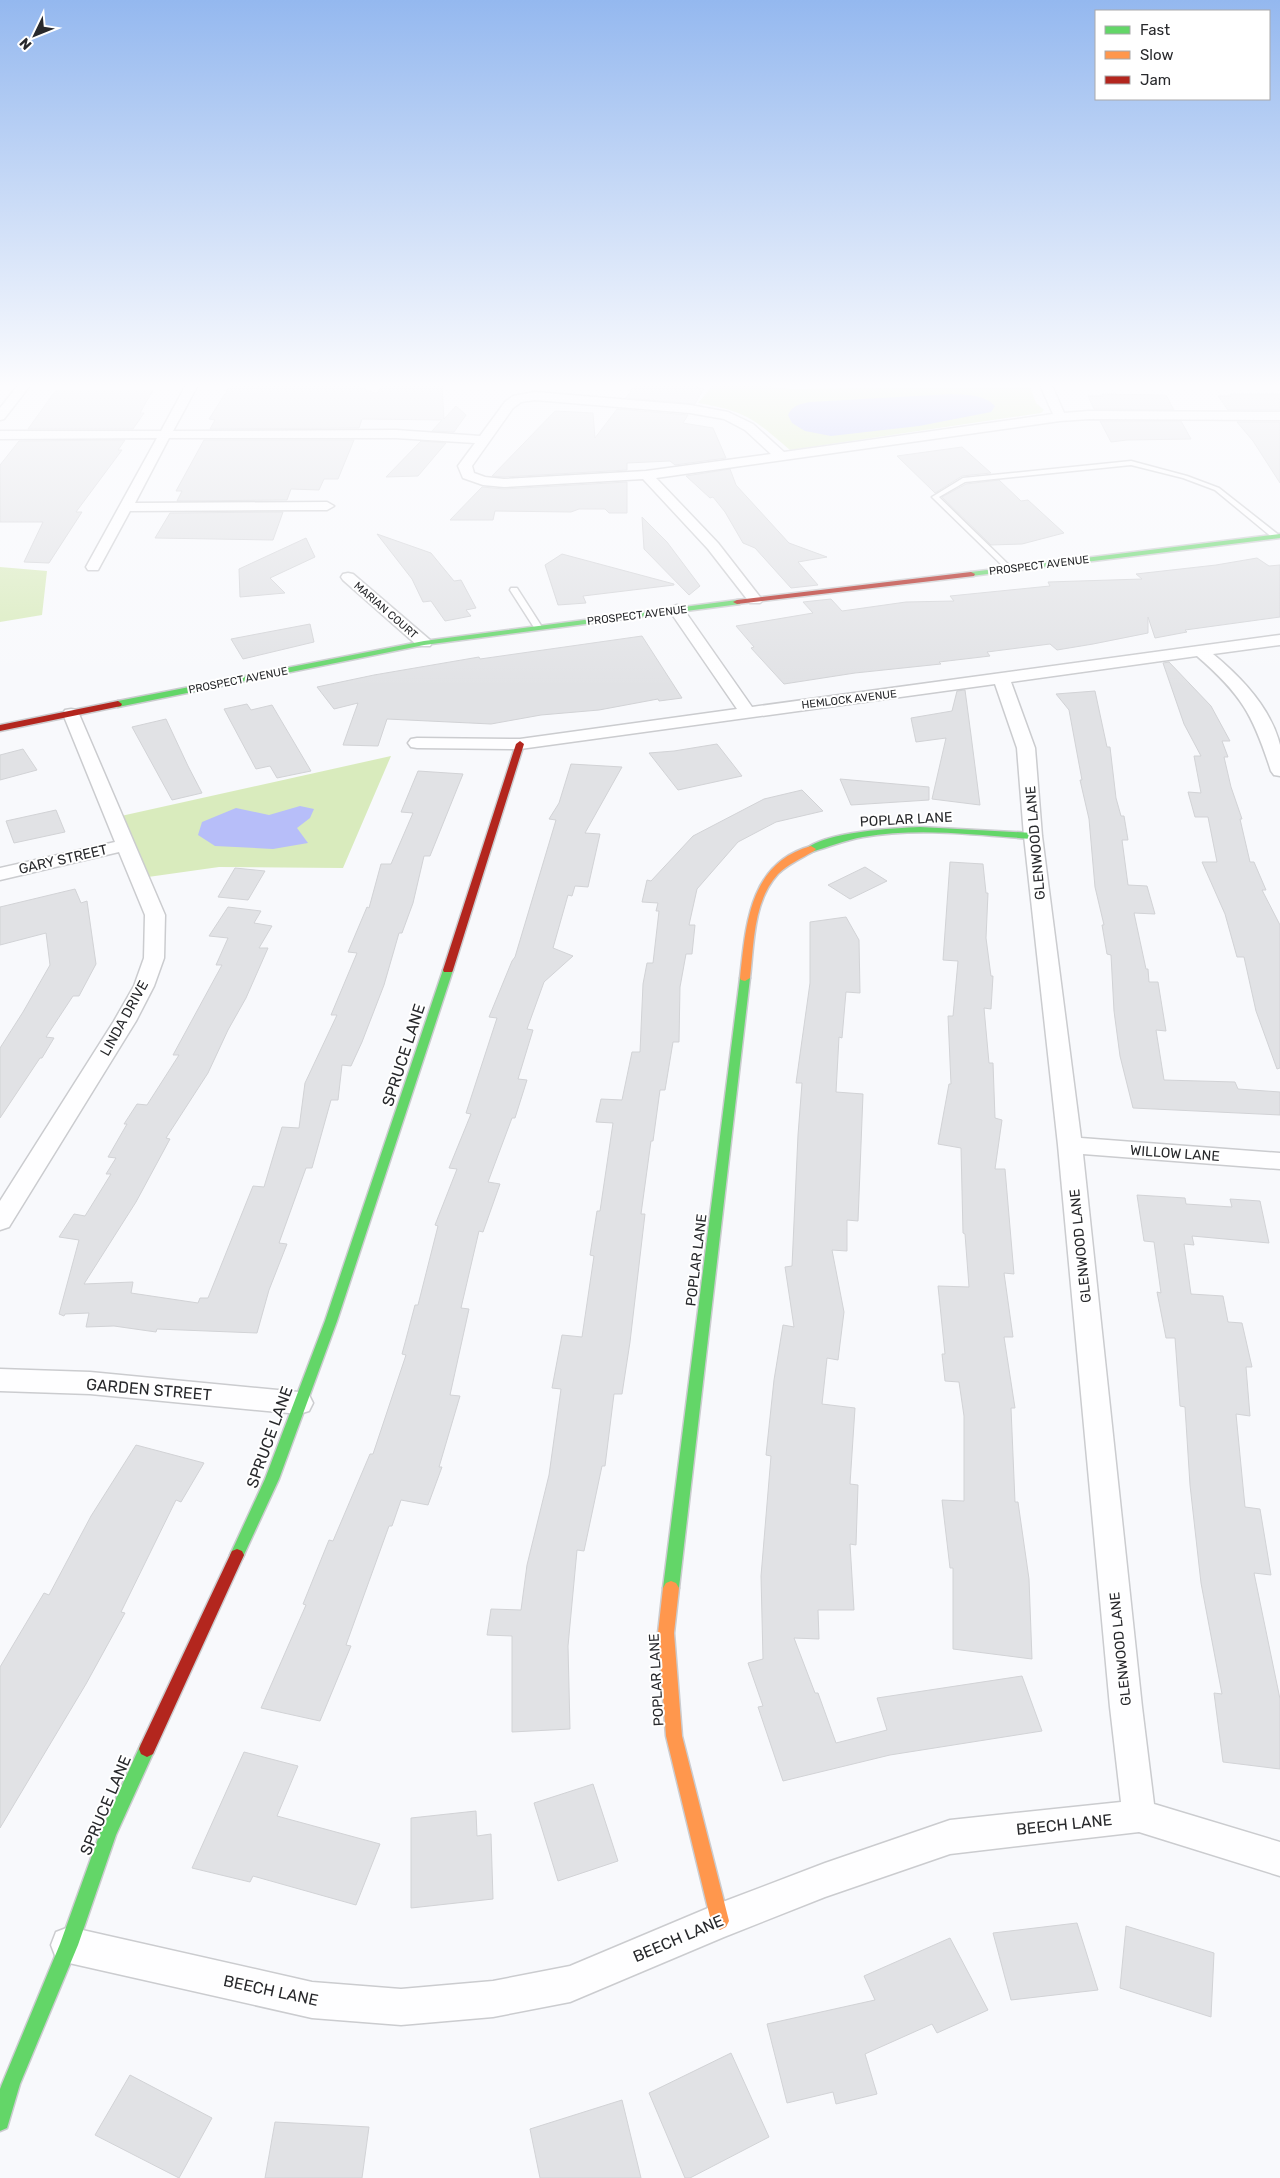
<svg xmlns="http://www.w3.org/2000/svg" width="1280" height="2178" font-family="Rubik,sans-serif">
<rect width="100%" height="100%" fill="#f8f9fc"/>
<path fill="#d9ebbd" d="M715,383h27l50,6 238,-2 6,16 8,7 -3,3 -7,1 -244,36c-36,-31 -44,-39 -92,-47z
M0,567l47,4 -5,44 -42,7z
M391,756l-48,112 -124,-1 -71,10 -27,-61z"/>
<path fill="#b7bef9" d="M951,394c15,1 33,0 44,12l-4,6 -72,14 -88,10 -26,-5 -13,-8 -4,-8c4,-10 13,-11 22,-13z
M300,806l14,3 -4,9 -13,10 11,15 -35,6 -58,-3 -17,-11 4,-13 34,-14 33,7z"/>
<path fill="#e1e2e5" stroke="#d2d3d6" d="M636,383h6l62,5 -9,16 -69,-6z
M353,384l24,10 4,-9 61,1 2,33 12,-13 10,9 -12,17 -22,-1 10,-11 -80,-1 -3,9 -149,1 5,-9 -6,-1 21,-33h116z
M56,390h97l-13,23h4l-11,16h-105z
M1102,394l64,1 8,15 -80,-1 -6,-13h16z
M1230,394h50v16h-52l-10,-14h13z
M617,409l71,6 -5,8 30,5 13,30 -51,7 -5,-4 -43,2v7l-123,7 -12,-1 63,-65 38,2 2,25z
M1100,421h81l10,18 -64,1 -16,2z
M1237,422h43v61l-27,-42z
M125,440l-7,10h4l-46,62h6l-33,51 -25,-1 19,-40h-43v-57l19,-24z
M204,440h150l-16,39h-14l-5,11 -28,-1 -4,11 -110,1 5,-10h-6z
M421,441l25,2 -28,33 -32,1z
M962,447l29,26 -29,3 -27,17 -38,-37z
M730,469l6,16 53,58 38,14 -29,5 20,23 -27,3 -36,-40 -12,-5 -18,-31 -12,-15 -3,1 -24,-22z
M999,480l22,21 7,-1 36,33 -42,11 -31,1 -49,-48 24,-13z
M627,482v31h-18l-4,-4h-26l-8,3 -76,-1 -2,9h-43l32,-33 22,2z
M283,512l-10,28 -118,-2 15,-25z
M642,517l25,25 33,44 -11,9 -45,-46z
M377,534l54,19 23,28 7,-1 15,28 -10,2 5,6 -26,5 -14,-20 -8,1 -11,-23z
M306,538l9,19 -45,21 15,15 -45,4 -1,-28z
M562,554l112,30v1l-91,11 3,7 -28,2 -13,-40z
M1257,558l12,8 11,-1v52l-95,13 2,2 -32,6 -7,-21v16l-55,11 -36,6 -7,-6 -63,8 3,4 -51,6 2,2 -86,9 -71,11 -33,-36 3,-1 -18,-21 77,-13 -10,-11 28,-3 11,12 64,-9 48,-1 -4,-5 100,-10 -2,-4 94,-3 -6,-5 80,-9z
M310,624l4,18 -71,17 -12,-20z
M642,636l40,62 -23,3 -1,-2 -59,11 -58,5 -50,9 -104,-5 -9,27 -35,-1 15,-42 -24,6 -17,-22 57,-12 105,-18 1,2z
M1169,662l42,44 19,35h-8l6,16h-4l7,30 11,32h-2l10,43h4l12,28h-4l18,35v143l-3,1 -21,-58 -12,-54h-7l-12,-43 -23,-52h15l-9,-45h-13l-7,-25 13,1 -7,-37h7l-17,-32 -21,-61z
M965,690l6,45 9,70 -48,-6 14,-61 -30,4 -5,-24 41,-7 5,-20z
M1095,691l12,56h3l6,51 5,18h3l4,24h-6l6,45 19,1 8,28 -21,-1 12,56h2l1,13h9l8,49 -10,-1 8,50 71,2 3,7 42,3v23l-147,-7 -13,-52 -6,-45 -3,-56 -4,-1 -5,-29h2l-9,-38 -6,-68 -9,-39h2l-13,-70 -13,-16z
M247,704l4,6 21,-5 39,66 -34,7 -7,-12 -14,3 -32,-60z
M166,719l22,47 14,27 -30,7 -40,-73z
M717,744l25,32 -64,14 -29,-37 25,-2z
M23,749l14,21 -37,10v-25z
M571,764l51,3 -37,66 15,1 -12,53 -13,-1 -3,10 -4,-1 -15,53 20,8 -29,26 -17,47 6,1 -15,49 9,1 -12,38h-3l-24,64 12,2 -17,48 -4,-1 -18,77 8,1 -19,86 10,1 -21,71h3l-14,38 -27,-5 -9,26h-3l-43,119 5,1 -31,75 -59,-13 45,-103 -3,-1 26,-64 4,1 37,-87h3l33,-99 -4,-1 13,-49h3l20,-79 -3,-1 22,-56 -8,-1 22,-54 -5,-1 31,-95 -8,-1 23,-56 3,-4 41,-137 -7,-1 10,-16z
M418,771l45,3 -33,82h-6l-11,47 -11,30h-3l-15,52 -22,57 -11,24 -9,-1 -4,35h-7l-19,68h-6l-27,75 8,1 -18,46 -12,43 -100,-4 -1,3 -42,-6 -28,1 3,-14 -24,1 -1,2 -5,-2 20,-74 -20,-3 15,-23 11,2 26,-42h-5l10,-16 -8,-1 19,-33h-3l13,-20 10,1 32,-50h-6l49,-90h-6l12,-27 -19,-2 19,-29 33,4 -7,12 18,3 -13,22h9l-22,50 -18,32 -20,43 -42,65 4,1 -34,63 -52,82 49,-2 -2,11 67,10 2,-5h8l45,-112 11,1 18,-60 17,1 6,-45 32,-68h-6l26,-62 -9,-1 19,-45 2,1 12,-44h10l22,-51 -12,-1z
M840,779l89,8v13l-78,5z
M802,790l21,21 -47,11 -38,20 -41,47 -8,36h6l-3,29h-6l-6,33 -1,55h-6l-8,48h-5l-7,51h-2l-10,73h4l-15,128 -8,52h-8l-9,72h-3l-18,85 -7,-1 -9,96 2,83 -58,3v-96l-25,-1 4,-26 30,1 6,-45 22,-90 12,-86 -9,-1 10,-53 20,2 12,-81 -4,-1 7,-44h3l13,-88 -17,-1 5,-23 21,1 10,-48h8l3,-68 4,-21h6l6,-52h-3l2,-8 -16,-1 5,-22 4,1 42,-45 71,-37z
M56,810l9,22 -51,11 -8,-22z
M950,862l33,2 3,29h2l-2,45 5,38h2l-2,33 -7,-1 5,55h4l2,55 7,2 -7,49h10l9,105 -10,-1 9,64h-9l11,71h-4l4,94h3l11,77 3,80 -79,-10v-81h-3l-8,-68 22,1v-85l-5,-34 -14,-1 -3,-27h3l-7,-68 31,1 -4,-53 -2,-1 -2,-85 -23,-4 11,-60h2l-3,-68h5l5,-55 -15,-1z
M865,867l22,14 -37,18 -22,-14z
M235,868l30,3 -17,29 -30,-3z
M75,889l6,14 6,-2 9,63 -17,32h-6l-27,41 8,1 -12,20h-2l-40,60v-70l23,-36 27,-47 -4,-32 -46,12v-38z
M846,917l13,23 1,53 -14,-1 -4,46 -3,-1 -3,55 27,2 -5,127 -11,-1v31l-15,-1 12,62 -6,48 -11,-2 -5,46 33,4 -5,76 8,1 -2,60 -6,-1 4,66h-36l1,29 -25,-1 21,55h3l18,50 51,-13 -10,-32 145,-22 20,55 -152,24 -107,26 -25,-74 5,-1 -15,-43 15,-4 -2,-83 10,-120 -5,-1 8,-75 9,-55 11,2 -9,-60 7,-1 6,-131 4,-52h-6l14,-100v-61z
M1137,1195l48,3 1,6 46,3 -2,-8 30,2 9,42 -77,-7 2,9 -10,-1 7,50 32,2 5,26 14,1 10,44h-6l4,49 -14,-2 9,93 15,2 11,66 -17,-2 26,126v70l-57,-7 -9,-69 8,1 -21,-111 -11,-98 -5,-78 -5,-1 -5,-68h-9l-9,-46 4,1 -7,-51 -10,-1z
M136,1445l68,18 -23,39 -5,-2 -55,112 4,1 -39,71 -86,144v-161l44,-74 5,2 42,-79z
M244,1752l54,14 -21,50 103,28 -24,61 -103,-29 -3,6 -58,-14z
M593,1784l25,77 -60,20 -24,-78z
M476,1811l1,25 14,-2 2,65 -82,9v-90z
M1077,1923l21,67 -87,10 -18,-67z
M1126,1926l88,27 -3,64 -91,-29z
M950,1938l38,72 -51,23 -5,-9 -67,30 12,40 -41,10 -3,-12 -46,11 -20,-79 108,-24 -11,-24z
M731,2053l38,84 -79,41h-5l-36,-85z
M130,2075l82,43 -33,60 -84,-43z
M622,2100l19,78h-101l-10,-49z
M275,2122l94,5 -7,51h-97z"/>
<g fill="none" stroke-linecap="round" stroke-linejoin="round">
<defs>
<path id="lane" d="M1131,461l56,15 32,12 61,48 -7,2 -58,-48 -32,-12 -52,-13 -166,17 -26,15 72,70 1,2 -4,2 -76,-74 31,-19z
M511,588h6l25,39 -1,2h-6l-25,-39z"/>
<path id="street" d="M20,383h12l-28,36 -4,1v-12z
M187,383h12l-26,48 223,-1 84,6 25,-34 8,-6 22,-4 155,13 38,7 25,12 31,28 269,-38 -14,-31h12l13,30 25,-2 191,1v8l-191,-1 -29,2 -404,57 62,65 42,54 3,3 -3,3h-10l-42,-54 -65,-70 -139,8 -21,-2 -20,-7 -5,-12 17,-23 -79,-5h-227l-34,65 192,-1 7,4 -7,4 -197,1 -32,59h-10l-2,-3 71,-129 -157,1v-8h161zM535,400l155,13 34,6 21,11 26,24 -125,17 -142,8 -19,-2 -11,-4 -2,-7 41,-58 8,-6z
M348,573l5,1 77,66 2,3 -2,3h-12l-75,-66 -2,-3 2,-3z
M677,605l5,2 70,100 528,-72v10l-67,9c28,23 58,54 67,91 0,9 0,21 0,31l-6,-1 -3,-4c-18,-56 -29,-76 -74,-115l-186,26 24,66 7,88 39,302 199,15v16l-197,-15 59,553 12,97 126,38v34l-141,-44 -189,22 -125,43 -101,40 -154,65 -77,15 -92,8 -89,-7 -243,-55 -13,-5 -5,-13 5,-13 13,-5 243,55 89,7 92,-8 77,-15 150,-63 105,-40 125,-43 171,-18 -11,-95 -52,-562 -34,-309 -7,-88 -22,-64 -475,65 -103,-1 -6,-1 -3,-4 3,-4 6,-1 103,1 217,-30 -68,-99 3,-3z
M71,709l6,1 2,4 86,201 -1,43 -10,28 -18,35 -127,206 -9,3v-29l114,-180 20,-35 10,-28 1,-43 -26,-63 -119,28v-12l115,-26 -52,-128 2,-4z
M0,1369l90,3 209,20 10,3 4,8 -4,8 -10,3 -209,-20 -90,-3z"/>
<path id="fast" d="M1280,534v4l-309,38 -4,-2 4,-2z
M737,600h3v4l-316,41 -306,62 -4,-3 4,-3 306,-60z
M920,827l113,6 5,3 -5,3c-56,-4 -114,-12 -170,-2 -18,3 -34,10 -52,15l-5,-3c19,-17 89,-21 114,-22z
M448,967l5,3 -116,351 -58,158 -37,80 -5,2 -5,-2 -2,-4 35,-76 60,-158 118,-351z
M745,975l5,3 -71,610 -3,5 -5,2 -5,-2 -3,-5 77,-610z
M147,1741l6,3 2,5 -39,86 -38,110 -58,139 -13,44 -7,3v-42l2,-5 58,-140 40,-111 41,-89z"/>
<path id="slow" d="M811,846l5,3 -2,2c-12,7 -26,13 -36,23 -25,27 -24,70 -28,104l-5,3 -4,-1 -1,-2c6,-53 9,-115 71,-132z
M671,1581l5,2 3,5 -5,45 8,103 47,185 -3,6 -6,3 -6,-3 -3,-6 -45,-185 -8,-103 5,-45 3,-5z"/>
<path id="jam" d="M971,572l4,2 -1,2 -237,28 -4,-2 4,-2z
M118,701l4,3 -1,2 -121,25v-6z
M520,741l4,3 -71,226 -1,2h-8l-1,-2 73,-226z
M237,1549l5,2 2,4 -91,199 -6,3 -6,-3 -2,-5 2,-5 91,-193z"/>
</defs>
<use href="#lane" stroke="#cbcccf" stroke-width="3"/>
<use href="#street" stroke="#cbcccf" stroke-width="3"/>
<use href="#fast" stroke="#cbcccf" stroke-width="3"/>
<use href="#slow" stroke="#cbcccf" stroke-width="3"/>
<use href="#jam" stroke="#cbcccf" stroke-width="3"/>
<use href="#lane" fill="#fefeff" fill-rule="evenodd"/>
<use href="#street" fill="#fefeff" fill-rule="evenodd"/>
<use href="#fast" fill="#63d668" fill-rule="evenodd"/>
<use href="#slow" fill="#ff974d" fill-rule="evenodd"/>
<use href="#jam" fill="#b3261e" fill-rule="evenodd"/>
</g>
<linearGradient id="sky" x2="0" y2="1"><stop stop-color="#94b8ef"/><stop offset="0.56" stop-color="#fcfcfe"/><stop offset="1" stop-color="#fcfcfe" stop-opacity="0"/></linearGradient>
<rect width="1280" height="688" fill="url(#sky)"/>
<g text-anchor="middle" stroke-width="4" stroke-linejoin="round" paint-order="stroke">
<g font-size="11" fill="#28292c" stroke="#fff">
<text transform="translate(1039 565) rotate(-7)" y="4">PROSPECT AVENUE</text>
<text transform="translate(386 610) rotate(41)" y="4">MARIAN COURT</text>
<text transform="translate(637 615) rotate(-7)" y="4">PROSPECT AVENUE</text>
<text transform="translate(238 680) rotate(-11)" y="4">PROSPECT AVENUE</text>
<text transform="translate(849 699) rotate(-7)" y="4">HEMLOCK AVENUE</text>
</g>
<g font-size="14" fill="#28292c" stroke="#fff">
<text transform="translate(906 819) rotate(-3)" y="5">POPLAR LANE</text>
<text transform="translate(1035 843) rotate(-95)" y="5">GLENWOOD LANE</text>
<text transform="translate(63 859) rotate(-13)" y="5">GARY STREET</text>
<text transform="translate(124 1018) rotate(-61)" y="5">LINDA DRIVE</text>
<text transform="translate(1175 1153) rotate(4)" y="5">WILLOW LANE</text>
<text transform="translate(1080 1246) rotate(-96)" y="5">GLENWOOD LANE</text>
<text transform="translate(696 1260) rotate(-83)" y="5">POPLAR LANE</text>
<text transform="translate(1120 1649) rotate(-96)" y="5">GLENWOOD LANE</text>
<text transform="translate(656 1680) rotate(-93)" y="5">POPLAR LANE</text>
</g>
<g font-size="16" fill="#28292c" stroke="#fff">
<text transform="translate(403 1055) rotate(-72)" y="6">SPRUCE LANE</text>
<text transform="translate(149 1389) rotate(5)" y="6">GARDEN STREET</text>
<text transform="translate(269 1437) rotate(-70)" y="6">SPRUCE LANE</text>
<text transform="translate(105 1805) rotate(-67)" y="6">SPRUCE LANE</text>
<text transform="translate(1064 1824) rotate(-6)" y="6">BEECH LANE</text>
<text transform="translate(678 1938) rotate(-23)" y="6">BEECH LANE</text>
<text transform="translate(271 1990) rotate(12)" y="6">BEECH LANE</text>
</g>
</g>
<rect x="1095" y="10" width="175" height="90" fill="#ffffff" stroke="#a9a9ab"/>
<rect x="1105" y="26" width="25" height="8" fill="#63d668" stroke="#a9a9ab"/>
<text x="1140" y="35" font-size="15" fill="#28292c">Fast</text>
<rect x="1105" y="51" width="25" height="8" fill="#ff974d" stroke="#a9a9ab"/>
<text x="1140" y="60" font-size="15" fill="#28292c">Slow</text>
<rect x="1105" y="76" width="25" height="8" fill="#b3261e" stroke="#a9a9ab"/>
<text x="1140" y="85" font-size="15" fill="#28292c">Jam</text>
<g transform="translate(35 35) rotate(227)" stroke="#ffffff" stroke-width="4" paint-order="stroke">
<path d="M0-4L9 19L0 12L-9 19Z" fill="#28292c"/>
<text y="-8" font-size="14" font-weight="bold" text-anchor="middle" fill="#28292c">N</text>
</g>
</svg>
